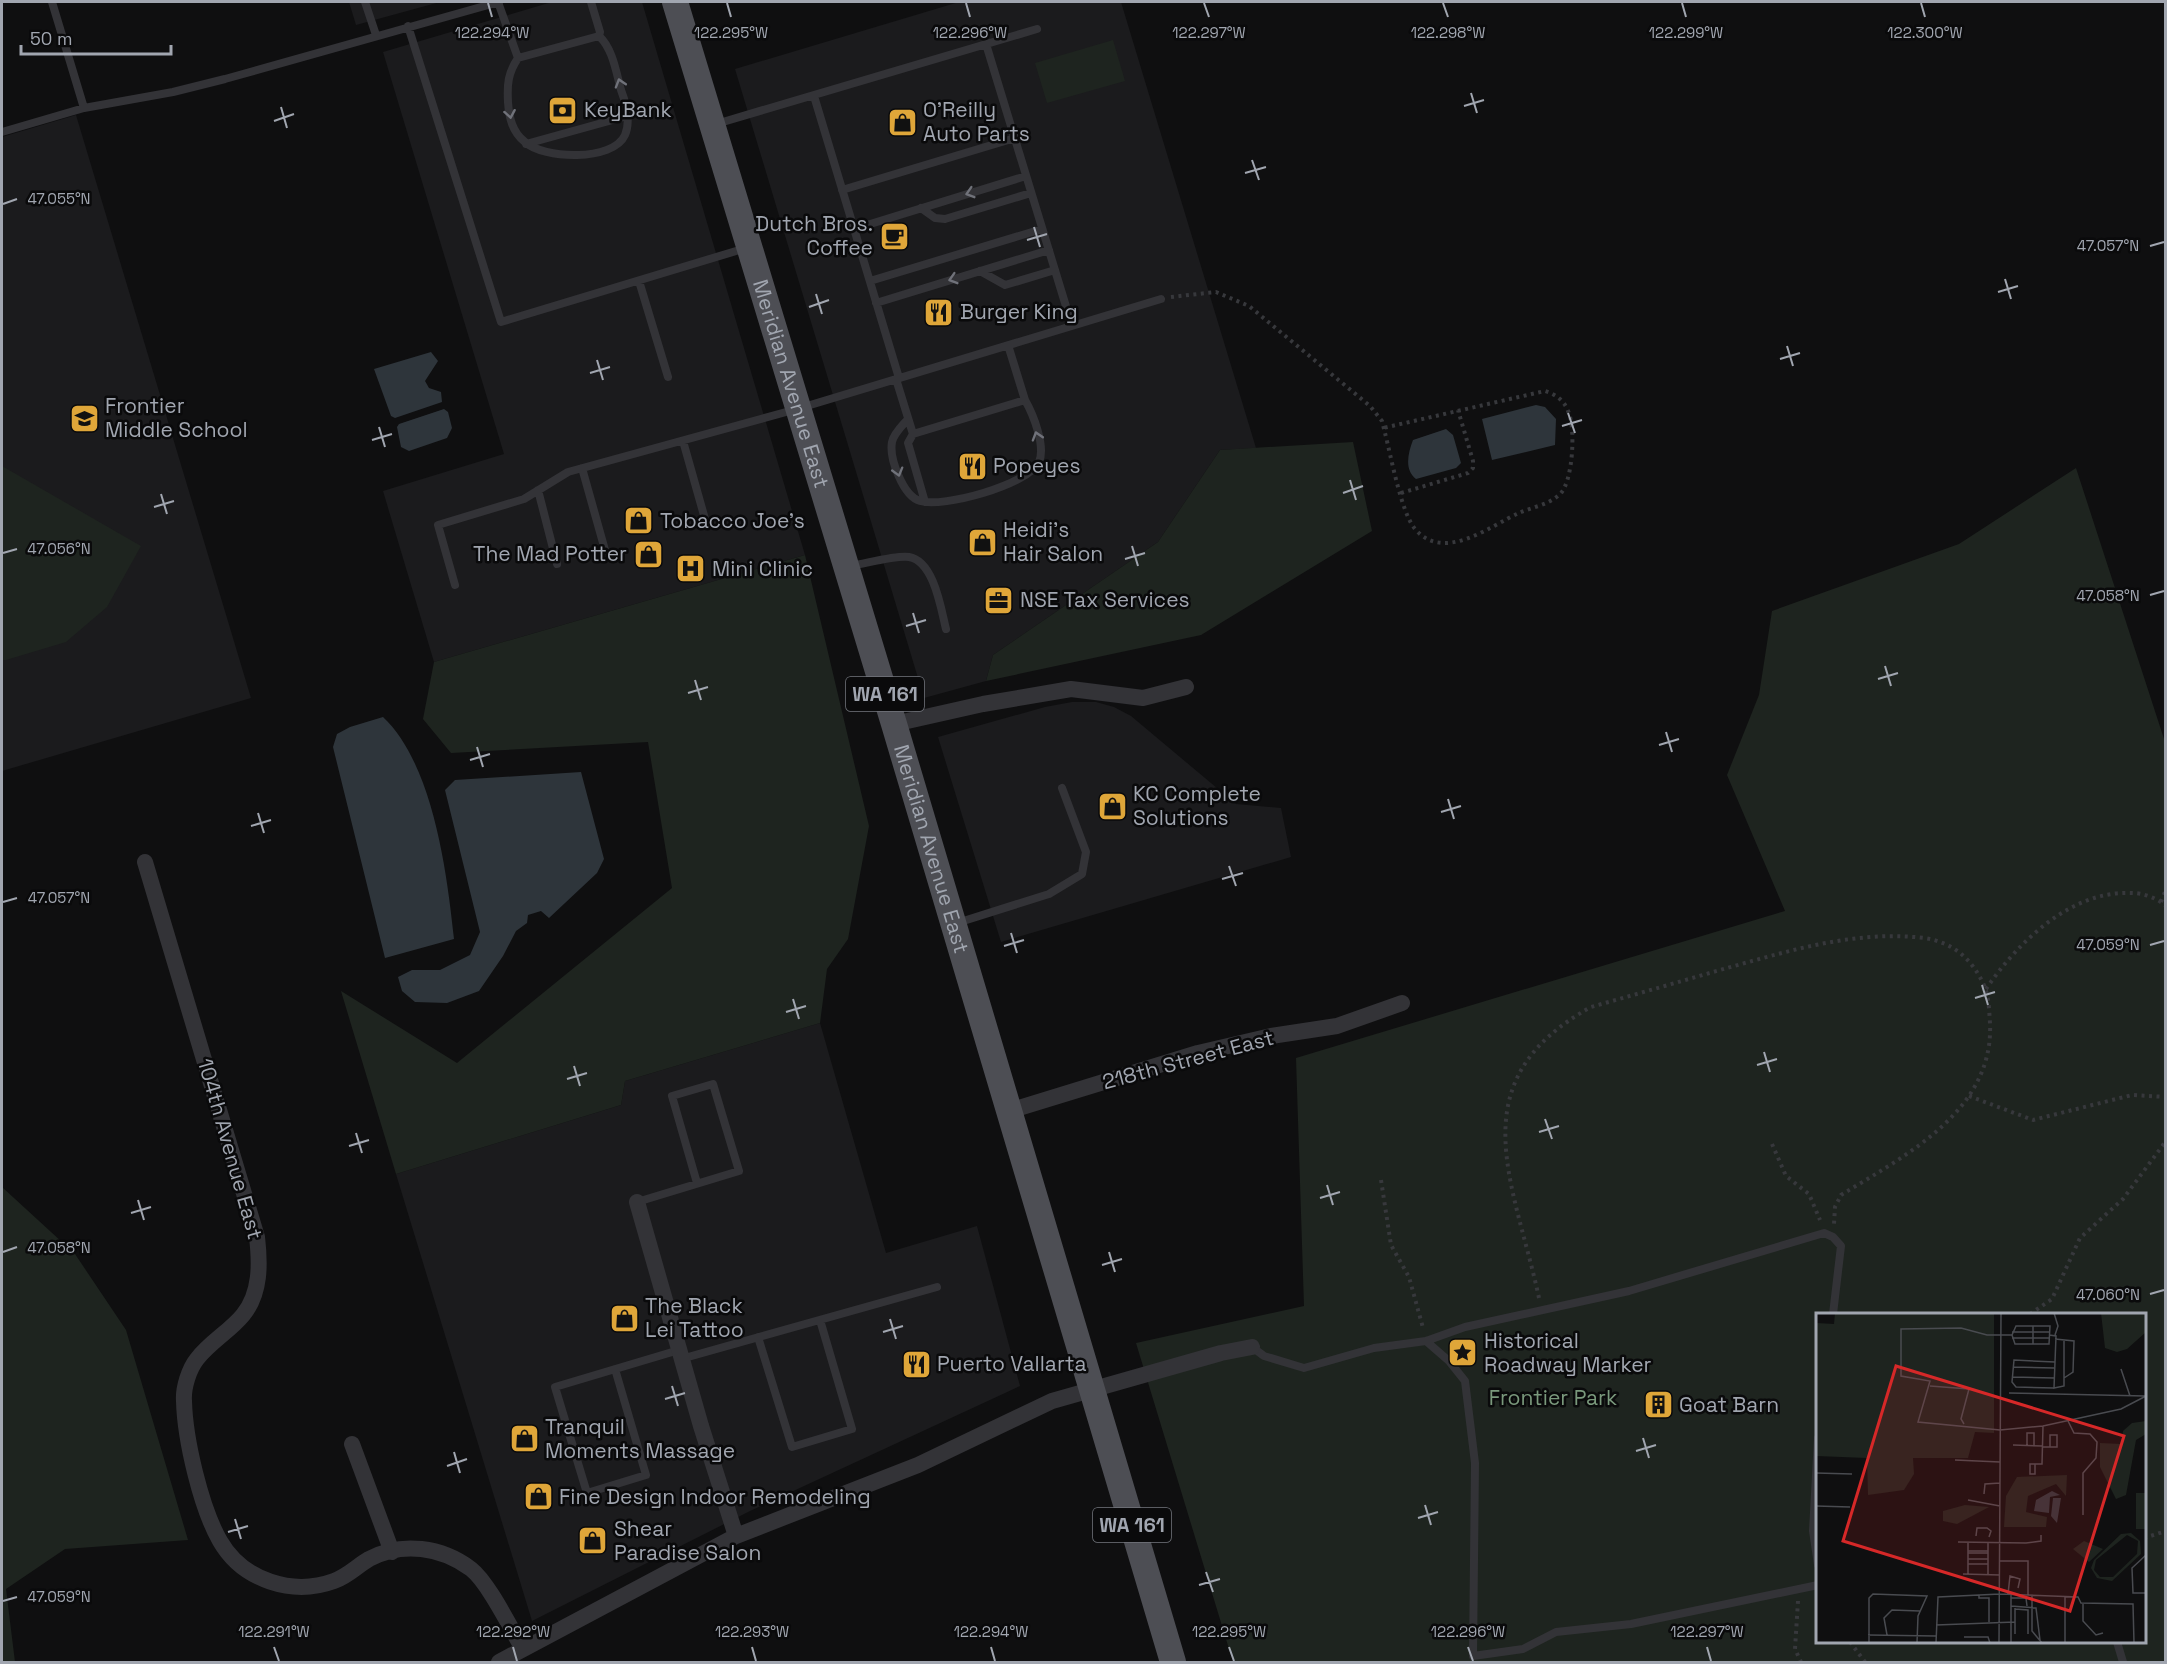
<svg xmlns="http://www.w3.org/2000/svg" width="2167" height="1664" font-family="'Space Grotesk',sans-serif">
<rect width="100%" height="100%" fill="#0f0f10"/>
<path fill="#1b1b1d" d="M349,2h91l-84,23z
M552,2h90l163,553 -371,107 -51,-171 121,-37 -121,-402z
M959,2h162l135,446 -36,2 -62,92 -165,113 -7,26 -62,17 -189,-629z
M76,115l175,583 -249,73v-634z
M1072,702h24l18,5 17,9 105,88 45,4 10,49 -290,85 -63,-205 107,-30z
M820,1023l66,230 91,-27 43,160 -270,125 -218,110 -136,-447 225,-69 4,-24z"/>
<path fill="#1e241f" fill-rule="evenodd" d="M1113,40l12,41 -78,22 -12,-40z
M1353,442l19,89 -171,104 -215,46 7,-26 165,-113 62,-92z
M2,466l139,80 -34,61 -41,35 -60,18h-4z
M2076,468l89,274v920h-932l-97,-319 168,-37 -8,-248 489,-147 -58,-136 32,-80 13,-84 187,-67zM1818,1314h326v328h-326z
M805,555l64,271 -21,113 -21,30 -7,54 -195,58 -4,24 -225,69 -55,-183 116,72 215,-175 -24,-146 -197,11 -28,-34 11,-57z
M2,1187l73,67 51,76 62,210 -123,9 -59,40 9,73h-13z"/>
<path fill="#2e353b" d="M431,352l7,9 -13,20 4,7 12,4 1,10 -47,16 -4,-2 -17,-47z
M1536,405l9,2 11,12 -1,26 -63,15 -10,-41z
M444,409l4,3 4,16 -5,10 -38,13 -8,-4 -4,-20 2,-3z
M1446,429l7,6 8,28 -5,5 -40,11c-12,-9 -8,-26 -3,-39z
M383,717c50,47 64,155 71,222l-69,19 -52,-211 4,-13 13,-7z
M581,772l23,87 -7,14 -48,45 -8,-7 -13,4 -1,8 -11,8 -13,25 -24,35 -32,12 -32,-1 -13,-11 -4,-14 14,-7h28l30,-15 10,-23 -35,-142 10,-10z"/>
<g fill="none" stroke-linecap="round" stroke-linejoin="round">
<path stroke="#37383c" stroke-width="4" stroke-dasharray="3 4.5" stroke-linecap="butt" d="M1171,297l45,-5 33,14 121,100 12,15 3,12c6,23 16,79 30,96 29,34 75,-3 104,-16 13,-6 30,-8 41,-19 13,-12 16,-67 8,-83 -4,-11 -13,-17 -23,-20l-162,37
M1401,493l67,-20 5,-5v-7l-15,-51
M2161,902l5,-13
M1986,989c32,-47 85,-99 146,-96 11,0 25,5 34,13
M1969,1096l64,24 99,-25 34,2
M1772,1144l14,32 23,18 11,26
M1381,1180l10,65 18,32 14,51
M1539,1298c-25,-117 -82,-217 52,-291 46,-13 91,-26 136,-39 65,-18 129,-38 197,-30 28,4 47,20 59,45 6,12 6,26 7,40 4,88 -84,132 -149,172l-6,12 -1,17
M2030,1314l22,-15 28,-61 43,-39 43,-58
M2144,1538l22,-7
M1798,1601l-3,48 6,13
M1850,1642l15,20"/>
<path stroke="#333337" stroke-width="8" d="M52,2l32,106
M365,2l11,33
M498,2l20,56 81,-22
M408,26l93,296 245,-74
M986,44l86,282
M518,58c-10,15 -11,26 -10,44 1,15 4,30 17,40 18,17 88,20 100,-7 6,-14 1,-32 -4,-45 -5,-18 -8,-41 -22,-54l1,-4 -9,-30
M814,96l85,282
M716,124l321,-95
M2,132l82,-24 89,-16 52,-13 274,-77
M526,144l101,-28
M842,190l173,-52
M921,208l14,10 10,1 86,-26
M854,229l172,-53
M980,271l25,14 50,-15
M639,281l29,96
M870,281l172,-52
M876,303l173,-53
M896,379l17,55 112,-34 -17,-55
M908,419c-6,7 -14,14 -16,23 -3,16 11,54 28,59 23,7 108,-16 119,-39 7,-16 -6,-48 -14,-62
M913,434l-5,9 17,59
M683,441l22,78
M582,468l23,82
M538,490l19,74
M849,566c16,-2 46,-11 60,-9 25,4 32,52 37,72
M455,585l-17,-60 86,-26 44,-27 229,-63 364,-110
M957,923l92,-29 33,-20 4,-22 -24,-64
M637,1202l102,-31 -26,-87 -41,12 25,87
M758,1337l34,110 60,-18 -32,-109
M1426,1341l23,20 16,20 10,82 -2,193 50,-7 33,-17 75,-8 187,-39
M1252,1347l12,9 40,12 70,-20 52,-7 39,-14 164,-36 195,-58 9,4 8,9 -8,68
M681,1359l256,-72
M615,1369l31,106 -59,18 -32,-106 124,-37
M1818,1438l-5,93 5,34
M2117,1642l6,20"/>
<path stroke="#333337" stroke-width="16" d="M894,724l89,-20 88,-15 72,9 43,-11
M145,862l112,375c3,26 4,56 -14,78 -13,16 -33,27 -46,44 -8,10 -14,29 -13,42 1,39 17,107 36,140 23,40 73,55 114,40 14,-5 23,-15 35,-22 33,-18 73,-12 102,10 17,13 40,60 52,80
M1009,1111l189,-58 73,-17 66,-10 65,-23
M637,1202l64,224 35,110
M352,1444l40,108
M499,1662l237,-126 182,-71 134,-64 169,-48 31,-6"/>
<path stroke="#4d4e54" stroke-width="26" id="s1" d="M675,2l219,722 279,938"/>
</g>
<defs><path id="oneway-chevron" d="M-2-3.5L2.5 0L-2 3.5" fill="none" stroke-width="1.6" stroke-linecap="round" stroke-linejoin="round" transform="scale(1.5)"/></defs>
<g stroke="#70727a">
<use href="#oneway-chevron" transform="translate(620 83) rotate(-107)"/>
<use href="#oneway-chevron" transform="translate(510 114) rotate(80)"/>
<use href="#oneway-chevron" transform="translate(970 193) rotate(163)"/>
<use href="#oneway-chevron" transform="translate(953 279) rotate(163)"/>
<use href="#oneway-chevron" transform="translate(1037 436) rotate(-107)"/>
<use href="#oneway-chevron" transform="translate(898 472) rotate(74)"/>
</g>
<path fill="none" stroke="#a1a6b0" stroke-width="2" d="M488,3l4,14M727,3l4,14M966,3l4,14M1204,3l5,14M1443,3l5,14M1682,3l4,14M1921,3l4,14M1471,93l6,20M1464,106l20,-6M281,107l6,21M274,121l20,-7M1252,160l7,20M1245,173l21,-6M3,204l14,-5M1034,227l6,20M1027,240l20,-6M2150,246l14,-4M2005,279l6,20M1998,292l20,-6M816,294l6,20M809,307l20,-7M1787,346l6,20M1780,359l20,-6M597,360l6,20M590,373l20,-6M1568,413l7,20M1562,426l20,-6M379,427l6,20M372,440l20,-6M1350,480l6,20M1343,493l20,-7M161,494l6,20M154,507l20,-6M1132,546l6,20M3,553l14,-4M1125,559l20,-6M2150,595l14,-4M913,613l6,20M906,626l20,-6M1885,666l6,20M1878,679l20,-6M695,680l6,20M688,693l20,-6M1666,732l6,20M1659,745l20,-6M477,747l6,20M470,760l20,-6M1448,799l6,20M1441,812l20,-6M258,813l6,20M251,826l20,-6M1229,866l7,20M1222,879l21,-6M3,902l14,-4M1011,933l6,20M2150,945l14,-4M1004,946l20,-6M1982,985l6,20M1975,998l20,-6M793,999l6,20M786,1012l20,-6M1764,1052l6,20M1757,1065l20,-6M574,1066l6,20M567,1079l20,-6M1545,1119l7,20M1539,1132l20,-6M356,1133l6,20M349,1146l20,-6M1327,1185l6,20M1320,1198l20,-6M138,1200l6,20M131,1213l20,-6M3,1252l14,-5M1109,1252l6,20M1102,1265l20,-6M2150,1294l14,-4M890,1319l6,20M883,1332l20,-6M672,1386l6,20M665,1399l20,-6M1643,1438l6,20M1636,1451l20,-6M454,1452l6,21M447,1466l20,-7M1425,1505l6,20M1418,1518l20,-6M235,1519l6,20M228,1532l20,-6M1206,1572l7,20M1199,1585l21,-6M3,1601l14,-4M274,1647l5,14M513,1647l4,14M752,1647l4,14M991,1647l4,14M1229,1647l5,14M1468,1647l5,14M1707,1647l4,14"/>
<defs>
<symbol id="bank-square" viewBox="-11 -11 22 22"><rect x="-9" y="-9" width="18" height="18" rx="4" fill="#dfa639" stroke="#0a0a0b"/><path d="M-6-4H6V4H-6ZM0-2.3a2.3 2.3 0 1 0 0 4.6a2.3 2.3 0 1 0 0-4.6Z" fill="#111"/></symbol>
<symbol id="shop-square" viewBox="-11 -11 22 22"><rect x="-9" y="-9" width="18" height="18" rx="4" fill="#dfa639" stroke="#0a0a0b"/><path d="M-5-2.5h2.3a2.7 3.5 0 0 1 5.4 0H5L5.5 6h-11ZM-1.5-2.5h3a1.5 2.3 0 0 0-3 0Z" fill="#111"/></symbol>
<symbol id="cafe-square" viewBox="-11 -11 22 22"><rect x="-9" y="-9" width="18" height="18" rx="4" fill="#dfa639" stroke="#0a0a0b"/><path d="M-5.5-4.5H6V0H3Q3 3.5 0 3.5H-2.5Q-5.5 3.5-5.5 0ZM3-3.2v2h1.7v-2ZM-6 4.5H4V6H-6Z" fill="#111"/></symbol>
<symbol id="restaurant-square" viewBox="-11 -11 22 22"><rect x="-9" y="-9" width="18" height="18" rx="4" fill="#dfa639" stroke="#0a0a0b"/><path d="M-5-6h1v4h1v-4h1v4h1v-4h1v5L-1.5 .5V6h-2V.5L-5-1ZM5-6V6H3V1.5H1.5Q1.5-4 5-6Z" fill="#111"/></symbol>
<symbol id="school-square" viewBox="-11 -11 22 22"><rect x="-9" y="-9" width="18" height="18" rx="4" fill="#dfa639" stroke="#0a0a0b"/><path d="M0-5L7-2L0 1L-7-2ZM-4 1L0 2.5L4 1V4Q0 6-4 4Z" fill="#111"/></symbol>
<symbol id="hospital-square" viewBox="-11 -11 22 22"><rect x="-9" y="-9" width="18" height="18" rx="4" fill="#dfa639" stroke="#0a0a0b"/><path d="M-5-5h3v3.5h4V-5h3V5h-3V1.5h-4V5h-3Z" fill="#111"/></symbol>
<symbol id="office-square" viewBox="-11 -11 22 22"><rect x="-9" y="-9" width="18" height="18" rx="4" fill="#dfa639" stroke="#0a0a0b"/><path d="M-6-3h4V-5.5h4V-3h4V5H-6ZM-1-4.5V-3h2v-1.5ZM-6 0V1H6V0Z" fill="#111"/></symbol>
<symbol id="sight-square" viewBox="-11 -11 22 22"><rect x="-9" y="-9" width="18" height="18" rx="4" fill="#dfa639" stroke="#0a0a0b"/><path d="M0-6L1.8-2.2L6-1.7L2.9 1.2L3.7 5.4L0 3.3L-3.7 5.4L-2.9 1.2L-6-1.7L-1.8-2.2Z" fill="#111"/></symbol>
<symbol id="building-square" viewBox="-11 -11 22 22"><rect x="-9" y="-9" width="18" height="18" rx="4" fill="#dfa639" stroke="#0a0a0b"/><path d="M-4-6H4V6H1V3H-1V6H-4ZM-2.5-4.3h1.7v1.8h-1.7ZM.8-4.3h1.7v1.8H.8ZM-2.5-1h1.7V.8h-1.7ZM.8-1h1.7V.8H.8Z" fill="#111"/></symbol>
</defs>
<g fill-rule="evenodd">
<use href="#bank-square" x="546" y="94" width="33" height="33"/>
<use href="#shop-square" x="886" y="106" width="33" height="33"/>
<use href="#cafe-square" x="878" y="220" width="33" height="33"/>
<use href="#restaurant-square" x="922" y="296" width="33" height="33"/>
<use href="#school-square" x="68" y="402" width="33" height="33"/>
<use href="#restaurant-square" x="956" y="450" width="33" height="33"/>
<use href="#shop-square" x="622" y="504" width="33" height="33"/>
<use href="#shop-square" x="966" y="526" width="33" height="33"/>
<use href="#shop-square" x="632" y="538" width="33" height="33"/>
<use href="#hospital-square" x="674" y="552" width="33" height="33"/>
<use href="#office-square" x="982" y="584" width="33" height="33"/>
<use href="#shop-square" x="1096" y="790" width="33" height="33"/>
<use href="#shop-square" x="608" y="1302" width="33" height="33"/>
<use href="#sight-square" x="1446" y="1336" width="33" height="33"/>
<use href="#restaurant-square" x="900" y="1348" width="33" height="33"/>
<use href="#building-square" x="1642" y="1388" width="33" height="33"/>
<use href="#shop-square" x="508" y="1422" width="33" height="33"/>
<use href="#shop-square" x="522" y="1480" width="33" height="33"/>
<use href="#shop-square" x="576" y="1524" width="33" height="33"/>
</g>
<g text-anchor="middle" stroke-width="5" stroke-linejoin="round" paint-order="stroke">
<g fill="#0a0a0b" stroke="#74777e" stroke-width="1.5">
<rect x="846" y="677" width="78" height="34" rx="4.5"/>
<rect x="1093" y="1508" width="78" height="34" rx="4.5"/>
</g>
<g font-size="20" font-weight="bold" fill="#a1a6b0">
<text x="885" y="701">WA 161</text>
<text x="1132" y="1532">WA 161</text>
</g>
<g font-size="21" fill="#a1a6b0" stroke="#0a0a0b" text-anchor="start">
<text x="584" y="117">KeyBank</text>
<text x="923" y="117">O'Reilly<tspan x="923" dy="24">Auto Parts</tspan></text>
<text x="873" y="231" text-anchor="end">Dutch Bros.<tspan x="873" dy="24">Coffee</tspan></text>
<text x="960" y="319">Burger King</text>
<text x="105" y="413">Frontier<tspan x="105" dy="24">Middle School</tspan></text>
<text x="993" y="473">Popeyes</text>
<text x="660" y="528">Tobacco Joe's</text>
<text x="1003" y="537">Heidi's<tspan x="1003" dy="24">Hair Salon</tspan></text>
<text x="627" y="561" text-anchor="end">The Mad Potter</text>
<text x="712" y="576">Mini Clinic</text>
<text x="1020" y="607">NSE Tax Services</text>
<text x="1133" y="801">KC Complete<tspan x="1133" dy="24">Solutions</tspan></text>
<text x="645" y="1313">The Black<tspan x="645" dy="24">Lei Tattoo</tspan></text>
<text x="1484" y="1348">Historical<tspan x="1484" dy="24">Roadway Marker</tspan></text>
<text x="937" y="1371">Puerto Vallarta</text>
<text x="1679" y="1412">Goat Barn</text>
<text x="545" y="1434">Tranquil<tspan x="545" dy="24">Moments Massage</tspan></text>
<text x="559" y="1504">Fine Design Indoor Remodeling</text>
<text x="614" y="1536">Shear<tspan x="614" dy="24">Paradise Salon</tspan></text>
</g>
<g font-size="21" fill="#a1a6b0" stroke="#0a0a0b">
<text dy="7" stroke="none"><textPath href="#s1" startOffset="399">Meridian Avenue East</textPath></text>
<text dy="7" stroke="none"><textPath href="#s1" startOffset="885">Meridian Avenue East</textPath></text>
<text transform="translate(1188 1060) rotate(-15)" y="7">218th Street East</text>
<text transform="translate(230 1149) rotate(74)" y="7">104th Avenue East</text>
</g>
<g font-size="21" fill="#7a997c" stroke="#0a0a0b">
<text x="1553" y="1405">Frontier Park</text>
</g>
</g>
<g transform="translate(1816 1313)">
<rect width="330" height="330" fill="#0f0f10"/>
<path d="M19,0h159v120l-19,-1 -7,26h-55l1,16 -10,16 -36,5 -1,-37 -51,-2v-133l18,1zM285,0h45v19l-19,17 -10,3 -12,-4zM330,108v13l-10,6 -10,55 -10,4 -16,-32v-24l21,1 2,-13 9,-8zM251,162l-1,21 -10,-12 -28,12 -2,16 21,5 -1,10h-42l2,-31 11,-19zM320,180h10v36h-10zM149,192l24,2 -32,17 -14,-3v-10zM315,220l9,8 1,13 -29,27 -15,-3 -6,-10 3,-8 27,-26zM311,222l11,6 -1,13 -24,23h-13l-6,-7 2,-10zM268,228l19,8 -14,13 -16,-13z" fill="#1e241f" fill-rule="evenodd"/>
<path d="M236,178l8,4 -10,2 -1,16 -15,-2 2,-11zM237,185h8l-4,25 -6,-7z" fill="#2e353b"/>
<path fill="none" stroke="#494b50" stroke-width="1.5" d="M238,0l4,13 -3,9M217,13v18M196,19h37M196,22l3,9h34l1,-18h-34l-4,9h-25l-26,-7 -60,1v47l29,5 -12,41 82,8 43,-4 78,-17 25,-13M233,22l7,1 -2,52 10,-2v-46M196,25h37M239,26l19,2 -1,31 -9,6M197,54l41,1M305,56l9,27M196,64l42,1M114,73l39,3 -8,30 3,5M238,75l-38,-1 -4,-5 2,-22 41,2M193,80l136,3M252,108l6,12 16,1 7,8 -1,16 -13,15v42M197,132l30,1M211,133v-13h7v13M227,134h14v-12h-7v12M139,147l45,2M219,151v10h-5v-10h12l1,-38M0,160l36,1M168,181l1,-10 15,-1M152,187l32,6M0,193l34,1M160,223l1,-8h10l4,3 -2,6M142,229l68,1 15,-2v-6M152,238h20M152,240h20M330,242l-14,13 1,25h13M152,246h20M184,248h28v34M152,251h20M147,261l37,1M152,261v-32M172,261v-32M192,281l2,-18 10,3 -2,9M163,282v3h10v24M216,282v36l10,12M195,285h15l1,8M267,290v18l13,14 7,-2M195,293l25,2 4,32M199,296l13,1v24M120,312l79,-3M199,321v-26M52,322l68,1M71,322l-3,-17 8,-8 28,1M148,324h24l2,6M53,330v-45l4,-4 54,2 -9,20 -1,27M120,330l2,-46 62,-3 78,3 3,6 52,1 1,39M183,330l2,-330M195,330v-49M249,330v-46"/>
<path fill="#d62828" fill-opacity="0.15" stroke="#d62828" stroke-width="3" d="M80,53l228,70 -54,175 -227,-70z"/>
<rect width="330" height="330" fill="none" stroke="#a1a6b0" stroke-width="3"/>
</g>
<g font-size="15" text-anchor="middle" fill="#a1a6b0" stroke="#0a0a0b" stroke-width="5" stroke-linejoin="round" paint-order="stroke">
<text x="492" y="38">122.294°W</text>
<text x="731" y="38">122.295°W</text>
<text x="970" y="38">122.296°W</text>
<text x="1209" y="38">122.297°W</text>
<text x="1448" y="38">122.298°W</text>
<text x="1686" y="38">122.299°W</text>
<text x="1925" y="38">122.300°W</text>
<text x="59" y="204">47.055°N</text>
<text x="2108" y="251">47.057°N</text>
<text x="59" y="554">47.056°N</text>
<text x="2108" y="601">47.058°N</text>
<text x="59" y="903">47.057°N</text>
<text x="2108" y="950">47.059°N</text>
<text x="59" y="1253">47.058°N</text>
<text x="2108" y="1300">47.060°N</text>
<text x="59" y="1602">47.059°N</text>
<text x="274" y="1637">122.291°W</text>
<text x="513" y="1637">122.292°W</text>
<text x="752" y="1637">122.293°W</text>
<text x="991" y="1637">122.294°W</text>
<text x="1229" y="1637">122.295°W</text>
<text x="1468" y="1637">122.296°W</text>
<text x="1707" y="1637">122.297°W</text>
</g>
<rect width="2167" height="1664" fill="none" stroke="#a1a6b0" stroke-width="6"/>
<path d="M21 45v9h150v-9" fill="none" stroke="#a1a6b0" stroke-width="3"/>
<text x="30" y="45" font-size="18" fill="#a1a6b0" stroke="#0a0a0b" stroke-width="4.5" paint-order="stroke">50 m</text>
</svg>
